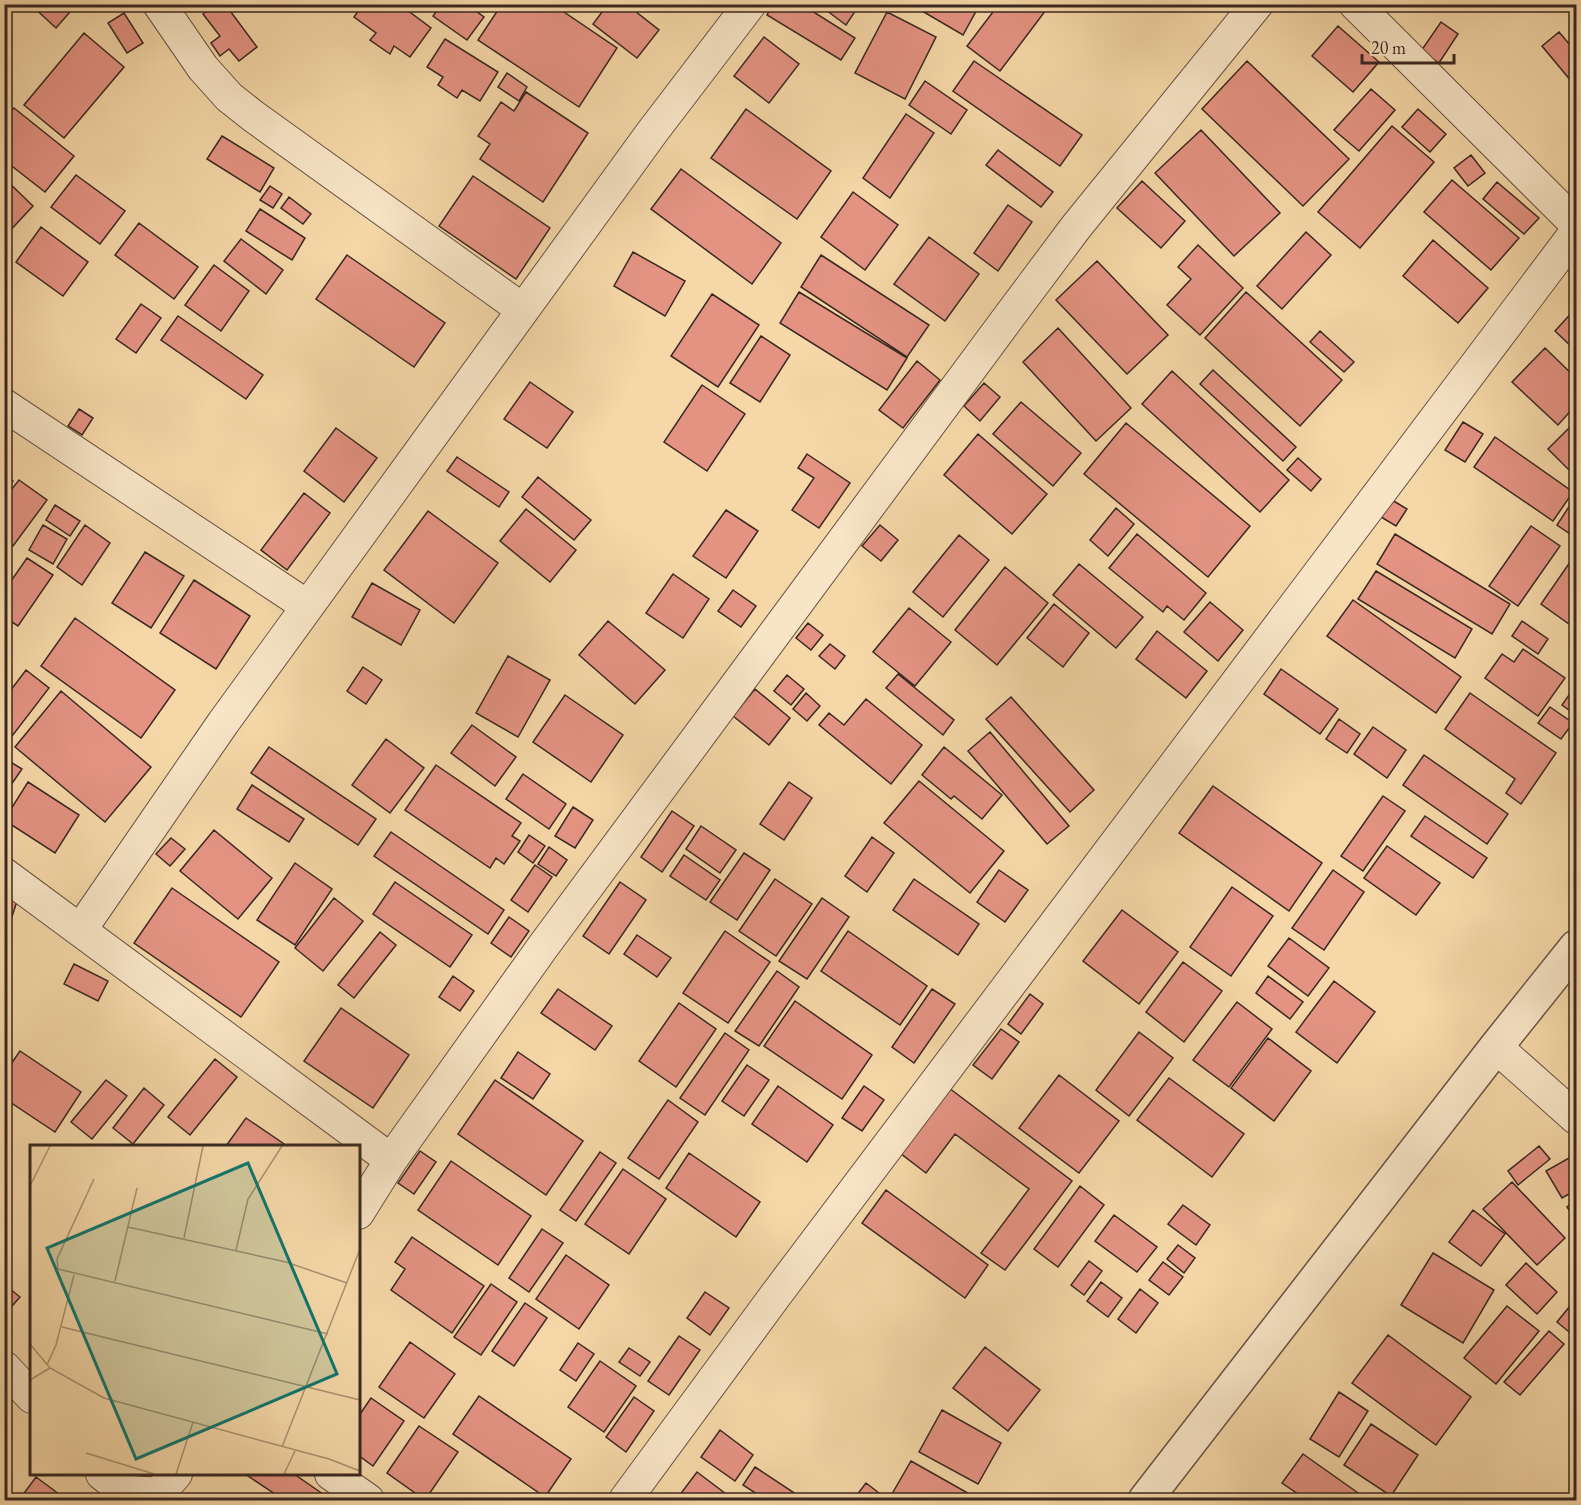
<svg xmlns="http://www.w3.org/2000/svg" width="1581" height="1505" font-family="'EB Garamond',serif">
<rect width="100%" height="100%" fill="#f5d7a8"/>
<filter id="stains"><feTurbulence type="fractalNoise" baseFrequency=".00333" numOctaves="4"/><feColorMatrix values="0 0 0 0 .2 0 0 0 0 .09 0 0 0 0 .02 0 0 0 .5 -.17"/></filter>
<radialGradient id="worn" r=".72"><stop offset=".6" stop-color="#630" stop-opacity="0"/><stop offset="1" stop-color="#630" stop-opacity=".3"/></radialGradient>
<path fill="#e49383" stroke="#3a2821" stroke-width="1.5" d="M30,4h47l-21,24z
M215,4h10l32,43 -18,14 -10,-12 -9,7 -9,-13 9,-7 -17,-22z
M363,4h36l32,24 -21,29 -16,-11 -4,8 -20,-14 6,-7 -22,-16z
M442,4h24l18,13 -17,23 -34,-24z
M502,4h50l65,44 -38,59 -101,-67z
M608,4h18l33,26 -22,28 -44,-34z
M773,4h28l54,34 -14,22 -74,-45z
M818,4h42l-14,21z
M910,4h70l-17,31z
M999,4h39l8,6 -46,61 -33,-25z
M1198,4h13l-6,7z
M887,12l49,25 -31,62 -50,-26z
M124,13l19,30 -16,10 -19,-30z
M1441,22l17,12 -19,29 -18,-12z
M1338,26l41,36 -26,30 -41,-36z
M1559,32l17,20v35l-34,-41z
M84,33l40,34 -60,71 -40,-33z
M764,37l35,27 -30,39 -35,-27z
M445,39l53,33 -18,29 -18,-11 -5,8 -19,-13 5,-8 -16,-10z
M974,61l108,74 -22,31 -107,-75z
M1247,61l102,98 -46,47 -101,-97z
M507,73l20,14 -8,14 -21,-14z
M925,81l42,29 -16,24 -42,-29z
M1371,89l24,21 -36,41 -25,-21z
M526,92l62,41 -45,69 -63,-43 10,-15 -12,-8 23,-34 13,9z
M14,108l60,48 -29,36 -41,-32v-41z
M746,109l85,62 -34,48 -86,-61z
M1418,109l28,25 -16,18 -28,-25z
M906,114l28,19 -44,65 -27,-20z
M1392,126l42,36 -74,86 -42,-36z
M1201,130l79,83 -46,43 -79,-83z
M222,136l52,32 -14,24 -53,-33z
M998,150l55,42 -12,15 -55,-42z
M1471,155l14,18 -17,13 -14,-18z
M681,169l100,74 -29,41 -101,-75z
M76,175l49,36 -25,33 -49,-37z
M473,176l77,52 -34,51 -77,-53z
M4,178l29,28 -29,31z
M1452,180l67,58 -28,32 -67,-58z
M1142,181l43,40 -24,27 -44,-40z
M1497,182l42,36 -15,16 -41,-35z
M270,186l12,8 -9,14 -13,-8z
M853,192l45,33 -33,45 -44,-33z
M289,197l22,17 -8,10 -22,-16z
M1008,205l24,17 -34,49 -24,-18z
M260,209l45,29 -13,22 -46,-29z
M139,223l59,44 -24,32 -59,-44z
M41,227l47,35 -25,34 -47,-34z
M1306,232l25,23 -49,54 -25,-23z
M929,237l50,37 -34,47 -51,-37z
M241,239l42,31 -17,24 -42,-33z
M1433,240l55,48 -30,35 -55,-47z
M1198,245l45,43 -43,47 -33,-30 24,-26 -13,-12z
M633,252l52,29 -20,35 -51,-30z
M347,255l98,68 -31,44 -98,-68z
M821,255l108,70 -22,32 -106,-70z
M1097,261l71,74 -41,39 -71,-74z
M214,265l35,26 -28,40 -36,-26z
M799,292l108,66 -20,32 -107,-67z
M1246,292l96,88 -42,46 -95,-88z
M712,294l47,31 -41,62 -47,-31z
M141,304l20,14 -25,35 -20,-14z
M1576,308v43l-21,-20z
M178,316l85,59 -17,24 -85,-59z
M1058,328l73,80 -35,33 -73,-79z
M1320,331l34,31 -10,10 -34,-30z
M761,336l29,19 -30,47 -30,-19z
M1545,348l31,30v27l-18,20 -46,-43z
M917,361l23,19 -37,48 -24,-18z
M1213,370l83,77 -13,14 -83,-77z
M1172,371l117,109 -29,32 -118,-108z
M530,382l43,30 -26,36 -43,-29z
M984,383l16,14 -20,24 -16,-15z
M702,385l43,29 -38,57 -43,-29z
M1021,402l60,51 -28,33 -60,-52z
M79,409l14,9 -11,17 -14,-9z
M1576,421v45l-5,6 -23,-23z
M1463,422l20,12 -18,28 -20,-12z
M1126,423l124,103 -42,51 -124,-103z
M336,428l41,30 -33,44 -40,-31z
M978,434l69,60 -35,40 -68,-59z
M1495,437l78,55 -20,29 -79,-54z
M807,454l43,29 -31,45 -27,-18 22,-32 -16,-10z
M457,457l52,35 -10,15 -52,-36z
M1298,458l23,21 -10,12 -24,-21z
M4,473l9,8 -9,9z
M538,477l53,43 -17,20 -52,-43z
M19,480l28,20 -34,46 -9,-6v-41z
M304,493l26,20 -43,57 -26,-20z
M1576,496v42l-19,-13z
M1392,500l15,9 -11,17 -15,-9z
M55,505l25,16 -10,15 -24,-16z
M1116,508l18,16 -26,32 -18,-16z
M526,509l50,41 -26,32 -50,-41z
M726,510l32,21 -32,47 -33,-22z
M428,511l70,52 -44,60 -70,-53z
M43,525l24,14 -14,25 -24,-14z
M85,525l25,18 -28,42 -25,-18z
M880,525l18,15 -17,21 -19,-15z
M1531,526l29,20 -42,60 -29,-20z
M1137,534l69,59 -22,27 -17,-14 -4,6 -54,-44z
M1395,534l115,70 -18,30 -115,-70z
M959,535l30,25 -46,57 -30,-25z
M145,552l39,24 -33,52 -39,-25z
M1575,555l1,1v73l-35,-25z
M27,558l26,17 -35,51 -14,-9v-26z
M1079,564l64,53 -27,31 -63,-53z
M1005,567l43,36 -51,62 -42,-35z
M1376,571l96,58 -17,29 -97,-59z
M673,574l36,25 -26,39 -37,-25z
M194,580l56,36 -34,53 -56,-36z
M372,583l48,27 -19,35 -49,-28z
M733,590l23,16 -15,21 -23,-16z
M1353,600l108,77 -25,36 -109,-77z
M1210,602l33,28 -25,31 -34,-29z
M1054,604l35,29 -26,34 -36,-29z
M909,608l42,34 -36,44 -42,-34z
M75,618l100,72 -34,48 -100,-72z
M608,621l57,49 -30,34 -56,-49z
M1522,621l26,18 -10,15 -26,-18z
M808,623l15,12 -12,15 -15,-12z
M1157,631l50,40 -21,27 -50,-39z
M830,644l15,12 -10,13 -16,-13z
M1523,649l42,29 -27,38 -53,-38 17,-24 12,8z
M508,656l42,24 -32,57 -42,-24z
M363,667l19,13 -16,24 -19,-13z
M1281,669l57,40 -18,25 -56,-40z
M26,670l23,18 -43,56 -2,-45z
M898,674l56,46 -11,15 -57,-47z
M787,675l17,14 -13,16 -17,-14z
M1576,685v30l-14,-10z
M755,689l35,29 -21,27 -36,-29z
M61,691l90,76 -46,55 -90,-75z
M806,693l14,13 -13,15 -14,-12z
M1470,693l86,60 -35,51 -15,-11 9,-14 -70,-50z
M565,695l58,40 -32,47 -58,-40z
M1011,697l83,93 -24,22 -84,-93z
M866,699l56,46 -31,39 -72,-59 10,-12 15,12z
M1550,707l23,16 -12,16 -23,-16z
M1339,719l21,15 -13,19 -21,-14z
M472,725l44,32 -21,29 -44,-33z
M1373,727l33,23 -19,28 -33,-24z
M990,732l79,94 -22,18 -79,-93z
M386,739l38,29 -34,45 -38,-28z
M269,747l107,72 -18,26 -107,-72z
M944,747l58,48 -20,24 -28,-23 -3,3 -29,-24z
M1424,755l84,59 -21,30 -84,-59z
M4,758l18,11 -18,26z
M436,765l85,58 -9,13 8,5 -16,23 -8,-6 -6,10 -85,-58z
M523,774l43,30 -17,25 -43,-30z
M919,781l85,70 -34,42 -86,-70z
M28,782l51,33 -24,38 -51,-33z
M789,782l23,16 -28,42 -24,-16z
M252,785l52,34 -15,23 -52,-33z
M1213,786l109,77 -33,48 -110,-78z
M1383,796l22,15 -42,60 -22,-15z
M573,807l20,13 -18,28 -20,-12z
M672,811l22,15 -32,46 -21,-15z
M1425,816l62,42 -14,20 -62,-42z
M701,826l35,24 -16,23 -34,-24z
M214,830l58,48 -34,41 -58,-48z
M391,832l113,78 -16,24 -114,-78z
M529,835l16,11 -12,17 -15,-11z
M872,837l22,16 -27,39 -22,-16z
M171,838l14,11 -15,17 -14,-12z
M1387,846l53,37 -24,32 -52,-37z
M549,847l18,13 -11,16 -18,-12z
M744,853l26,17 -33,50 -27,-18z
M684,855l36,25 -14,20 -36,-24z
M295,863l37,26 -37,56 -38,-25z
M535,865l17,12 -24,35 -17,-12z
M999,870l29,20 -23,32 -28,-20z
M1333,870l31,22 -40,58 -32,-22z
M775,879l37,25 -36,52 -37,-25z
M914,879l65,45 -21,31 -65,-45z
M395,882l77,53 -22,32 -77,-53z
M620,882l26,18 -37,54 -26,-18z
M1232,887l41,29 -42,60 -41,-29z
M172,888l107,74 -38,55 -107,-74z
M4,891l15,4 -15,46z
M334,898l29,23 -40,50 -28,-23z
M822,898l27,19 -42,62 -28,-18z
M1122,910l56,42 -39,52 -56,-43z
M509,917l20,14 -18,26 -20,-14z
M725,931l45,31 -42,61 -45,-30z
M848,931l79,55 -27,39 -79,-54z
M380,932l16,13 -42,53 -16,-13z
M637,935l34,23 -14,19 -33,-23z
M1289,938l40,30 -21,28 -40,-30z
M1183,962l39,29 -38,51 -38,-30z
M74,964l34,17 -10,20 -34,-17z
M4,967l6,4 -6,8z
M777,971l22,16 -40,59 -24,-15z
M453,976l21,15 -14,20 -21,-14z
M1268,976l35,26 -13,17 -34,-26z
M1334,981l41,31 -38,51 -41,-31z
M558,989l54,37 -17,24 -54,-37z
M932,989l23,15 -41,59 -22,-16z
M1030,994l13,10 -22,30 -13,-10z
M795,1001l77,54 -30,44 -78,-53z
M1237,1002l35,27 -43,58 -36,-27z
M679,1003l37,26 -40,58 -37,-26z
M341,1008l68,47 -36,53 -69,-47z
M1001,1029l18,13 -27,37 -19,-14z
M1139,1032l34,26 -44,58 -33,-26z
M725,1033l24,17 -44,65 -25,-17z
M1268,1038l43,33 -37,50 -43,-33z
M20,1051l61,41 -26,40 -51,-34v-24z
M518,1052l32,22 -17,25 -32,-21z
M215,1059l22,18 -47,58 -22,-18z
M747,1065l22,15 -25,36 -22,-15z
M1059,1075l60,46 -40,52 -60,-45z
M1169,1078l75,56 -32,43 -75,-57z
M106,1080l21,16 -35,43 -21,-17z
M495,1080l88,61 -37,54 -88,-61z
M778,1086l55,39 -26,37 -55,-38z
M864,1086l20,14 -22,31 -20,-13z
M144,1088l20,17 -31,39 -20,-16z
M949,1088l123,93 -67,89 -24,-17 48,-64 -74,-55 -29,39 -26,-20z
M668,1100l30,22 -39,57 -31,-21z
M246,1118l41,28h-61z
M1539,1146l11,13 -32,26 -10,-14z
M420,1151l16,11 -22,32 -16,-11z
M600,1152l16,11 -40,58 -16,-11z
M689,1153l71,49 -24,35 -70,-49z
M1576,1154v36l-14,8 -16,-27z
M451,1161l80,55 -33,49 -80,-55z
M623,1169l43,30 -37,55 -44,-30z
M1512,1182l53,56 -28,27 -54,-56z
M1080,1186l24,19 -46,62 -24,-18z
M886,1190l102,75 -23,33 -103,-75z
M1576,1200v21l-9,-14z
M1183,1205l27,20 -14,20 -28,-21z
M1473,1210l32,24 -24,32 -32,-24z
M1114,1215l43,32 -20,25 -42,-31z
M542,1229l21,14 -34,49 -20,-14z
M412,1237l72,49 -32,47 -61,-43 14,-21 -10,-7z
M1178,1245l17,13 -11,15 -17,-14z
M1433,1253l61,37 -31,53 -62,-38z
M566,1255l43,30 -30,44 -43,-30z
M1089,1261l13,10 -18,24 -13,-10z
M1163,1262l20,15 -14,18 -20,-15z
M1526,1263l31,29 -20,22 -31,-29z
M1101,1282l21,16 -14,19 -21,-16z
M4,1284l16,13 -16,18z
M491,1284l26,18 -36,53 -27,-18z
M1140,1289l18,14 -22,30 -18,-14z
M705,1292l24,16 -19,27 -23,-17z
M525,1303l22,15 -33,48 -22,-15z
M1507,1306l32,25 -43,53 -32,-26z
M1570,1306l6,5v22l-2,3 -17,-14z
M1549,1331l15,13 -44,51 -16,-13z
M1388,1335l83,62 -35,48 -84,-62z
M679,1336l21,14 -31,45 -21,-14z
M410,1342l45,32 -31,44 -45,-31z
M578,1343l16,11 -18,27 -16,-11z
M985,1347l55,43 -32,41 -55,-43z
M629,1348l21,14 -10,14 -21,-14z
M600,1361l36,25 -32,46 -36,-25z
M1339,1392l29,19 -29,46 -29,-18z
M479,1396l92,63 -26,38 -92,-63z
M634,1397l20,14 -28,41 -20,-15z
M371,1398l33,23 -31,45 -15,-11v-38z
M942,1410l59,33 -23,41 -59,-32z
M1371,1424l47,31 -27,41 -47,-31z
M419,1426l39,26 -33,48 -38,-27z
M720,1430l33,25 -18,26 -34,-24z
M1303,1454l65,46h-61l-25,-17z
M911,1461l62,35 -3,4h-66l-12,-6z
M755,1467l50,33h-39l-23,-15z
M697,1472l37,28h-58z
M245,1474h49l36,25 -1,1h-45z
M36,1477l31,23h-48z
M866,1483l22,17h-35z"/>
<g fill="none" stroke-linecap="round" stroke-linejoin="round">
<defs>
<path id="minor" d="M159,4l44,64 26,29 24,19 270,194
M1355,4l221,220
M4,405l303,201
M4,874l387,286
M81,929l142,-206 430,-592 97,-127
M1496,1047l80,71
M358,1213l33,-53 151,-212 463,-626 71,-95 181,-223
M4,1367l28,30
M102,1474c23,18 27,20 57,19l17,-19
M331,1474l37,26
M625,1500l150,-204 801,-1064"/>
<path id="tertiary" d="M1145,1500l351,-453 80,-100"/>
</defs>
<use href="#minor" stroke="#695443" stroke-width="34"/>
<use href="#tertiary" stroke="#695443" stroke-width="36"/>
<use href="#minor" stroke="#f8e5c6" stroke-width="32"/>
<use href="#tertiary" stroke="#f8e5c6" stroke-width="33"/>
</g>
<g transform="translate(30 1145)">
<rect width="330" height="330" fill="#f5d7a8"/>
<path fill="none" stroke="#aa9172" stroke-width="1.5" d="M64,34l-37,80 1,10 270,65M0,41l20,-40M98,82l158,35 61,21M154,93l19,-92M206,105l12,-51 34,-53M85,136l22,-93M32,182l298,73M0,199l20,24 54,30 225,61 31,12M17,220l9,-20 18,-70M0,235l20,-12M252,302l78,-198M56,308l68,21M146,329l17,-52M254,329l11,-23"/>
<path fill="#0f766e" fill-opacity="0.15" stroke="#0f766e" stroke-width="3" d="M218,18l89,211 -201,85 -89,-211z"/>
<rect width="330" height="330" fill="none" stroke="#3a2821" stroke-width="3"/>
</g>
<rect width="1581" height="1505" fill="none" stroke="#f5d7a8" stroke-width="24"/>
<rect x="6" y="6" width="1569" height="1493" fill="none" stroke="#3a2821" stroke-width="3"/>
<rect x="12" y="12" width="1557" height="1481" fill="none" stroke="#3a2821" stroke-width="1.5"/>
<path d="M1362 54v9h92v-9" fill="none" stroke="#3a2821" stroke-width="3"/>
<text x="1371" y="54" font-size="18" fill="#3a2821" stroke="#f8e5c6" stroke-width="4.5" paint-order="stroke">20 m</text>
<rect width="100%" height="100%" filter="url(#stains)"/>
<rect width="100%" height="100%" fill="url(#worn)"/>
</svg>
